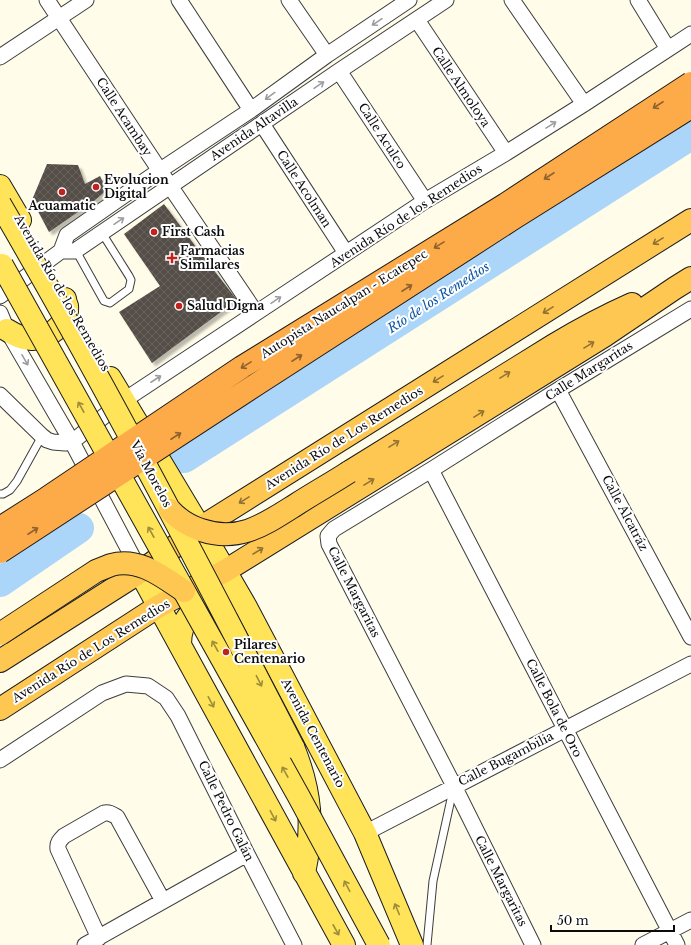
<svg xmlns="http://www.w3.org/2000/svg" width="691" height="945" font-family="'Libre Baskerville',serif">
<defs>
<pattern id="building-cross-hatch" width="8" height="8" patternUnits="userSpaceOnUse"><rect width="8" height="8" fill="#544d47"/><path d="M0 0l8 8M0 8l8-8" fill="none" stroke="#68625d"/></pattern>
<filter id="shadow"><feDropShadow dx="3.5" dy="3.5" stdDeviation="1" flood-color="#0004"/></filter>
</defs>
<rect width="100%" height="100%" fill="#fffce9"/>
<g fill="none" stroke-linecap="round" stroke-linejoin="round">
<path stroke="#abd6fa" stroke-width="30" d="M184,458l507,-323
M0,582l79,-54"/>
</g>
<path fill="url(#building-cross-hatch)" filter="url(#shadow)" d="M47,164l31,1 7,19 15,-8 7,14 -13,11 -45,31 -17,-32z
M164,204l38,51 35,45 -85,63 -33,-51 41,-26 -36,-52z"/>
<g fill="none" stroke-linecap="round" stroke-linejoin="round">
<defs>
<path id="service" d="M75,249l29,52 6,2 19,-14 2,-9 -2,-4 -27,-43
M0,494h3l7,-4 7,-9 25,-45
M427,945l6,-64 20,-91"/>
<path id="minor" d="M47,0l123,186 86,127
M179,0l72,110
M289,0l38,55
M512,0l72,104
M638,0l30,49
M417,20l89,133
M0,57l86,-57
M339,71l86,130
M262,124l84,129
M61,251h14l264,-180 107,-71
M0,296l61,-45 6,-16 92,-64 92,-61 76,-55 82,-55
M0,313l7,17 65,112 68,129
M558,390l133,247
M0,395l42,41 5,4 6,2 12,1 7,-1 51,-41 133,-88 169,-112 81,-48 78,-49 107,-70
M431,470l246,475
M0,760l102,-67 24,-9 22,2 18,12 12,18 69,138 47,91
M365,833l326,-169
M99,938l-41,-89c-1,-6 2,-9 6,-13l40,-23c5,-1 8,1 13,4l46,84
M85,945l162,-91
M533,945l-79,-159 -125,-242 -1,-8 6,-7 97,-59 127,-80 133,-81
M643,945l48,-25"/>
<path id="primary" d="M0,186l20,34
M7,330c8,5 15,9 24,9 16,1 38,-15 36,-33 -1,-3 -2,-5 -2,-7
M110,378l90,150 46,79 119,226 47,112
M140,572l204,373
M180,644c0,-6 1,-12 3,-18 9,-22 31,-29 53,-24
M293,747c18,44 21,80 11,126"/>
<path id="trunk" d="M349,472l205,-127c25,-15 51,-29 78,-41
M0,661l140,-89 60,-44 491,-308
M0,709l159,-103 66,-35 379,-235 71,-48 16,-10"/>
</defs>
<use href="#service" stroke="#3e3e3e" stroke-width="9"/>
<use href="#minor" stroke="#3e3e3e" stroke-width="17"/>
<use href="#primary" stroke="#1c1c1c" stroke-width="24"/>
<use href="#trunk" stroke="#1c1c1c" stroke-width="24"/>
<use href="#service" stroke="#fff" stroke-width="7"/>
<use href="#minor" stroke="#fff" stroke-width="15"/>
<use href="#primary" stroke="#ffe459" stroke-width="22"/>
<use href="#trunk" stroke="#fec751" stroke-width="22"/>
<defs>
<path id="primary-bridge" d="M0,204c104,178 199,361 293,543
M2,265l296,530 81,150"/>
<path id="trunk-bridge" d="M170,510c9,10 19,16 31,20 39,13 64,-6 96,-26 17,-11 35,-21 52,-32
M0,634l96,-63c5,-2 10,-4 15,-6 27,-8 51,11 73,26"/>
<path id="motorway-bridge" d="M0,528l47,-30 195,-131 264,-163 185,-121
M0,552l257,-168 257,-166 177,-111"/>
</defs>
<use href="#primary-bridge" stroke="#1c1c1c" stroke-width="24" stroke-linecap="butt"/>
<use href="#trunk-bridge" stroke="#1c1c1c" stroke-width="24" stroke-linecap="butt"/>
<use href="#motorway-bridge" stroke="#1c1c1c" stroke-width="24" stroke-linecap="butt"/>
<use href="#primary-bridge" stroke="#ffe459" stroke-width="22"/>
<use href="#trunk-bridge" stroke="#fec751" stroke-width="22"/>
<use href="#motorway-bridge" stroke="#fdaa49" stroke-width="22"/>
</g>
<defs><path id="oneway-shaft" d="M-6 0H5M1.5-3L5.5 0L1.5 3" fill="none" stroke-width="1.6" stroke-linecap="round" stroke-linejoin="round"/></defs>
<g stroke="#9d9d9d">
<use href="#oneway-shaft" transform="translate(377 22) rotate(146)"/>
<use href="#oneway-shaft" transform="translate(319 85) rotate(-34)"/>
<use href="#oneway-shaft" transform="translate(270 96) rotate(144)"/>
<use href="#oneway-shaft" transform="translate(551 125) rotate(-32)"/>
<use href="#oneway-shaft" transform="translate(119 221) rotate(-34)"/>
<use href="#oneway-shaft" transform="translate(276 300) rotate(-34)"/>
<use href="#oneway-shaft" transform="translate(25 360) rotate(60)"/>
<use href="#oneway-shaft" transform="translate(156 379) rotate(-33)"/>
</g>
<g stroke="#90622d">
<use href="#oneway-shaft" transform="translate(658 105) rotate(147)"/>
<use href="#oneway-shaft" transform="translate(549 176) rotate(147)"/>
<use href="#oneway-shaft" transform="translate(439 245) rotate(148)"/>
<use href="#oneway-shaft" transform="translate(407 288) rotate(-33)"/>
<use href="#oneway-shaft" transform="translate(297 358) rotate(-33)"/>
<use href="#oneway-shaft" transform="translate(246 365) rotate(148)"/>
<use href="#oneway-shaft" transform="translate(176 436) rotate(-33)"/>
<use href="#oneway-shaft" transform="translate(33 531) rotate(-33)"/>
</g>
<g stroke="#917232">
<use href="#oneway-shaft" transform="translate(658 241) rotate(148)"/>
<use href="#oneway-shaft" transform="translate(548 310) rotate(148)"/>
<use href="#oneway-shaft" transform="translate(589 345) rotate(-32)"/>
<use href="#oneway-shaft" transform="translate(505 375) rotate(-32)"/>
<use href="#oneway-shaft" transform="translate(438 379) rotate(148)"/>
<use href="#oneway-shaft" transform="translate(479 414) rotate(-32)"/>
<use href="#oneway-shaft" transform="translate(394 444) rotate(-32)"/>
<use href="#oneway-shaft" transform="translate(369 482) rotate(-32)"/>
<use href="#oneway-shaft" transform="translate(244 500) rotate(148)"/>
<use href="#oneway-shaft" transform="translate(258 551) rotate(-32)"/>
</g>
<g stroke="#9d8d3a">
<use href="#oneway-shaft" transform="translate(81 407) rotate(-119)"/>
<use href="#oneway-shaft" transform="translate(151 532) rotate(-119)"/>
<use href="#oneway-shaft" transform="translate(215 646) rotate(-119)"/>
<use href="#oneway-shaft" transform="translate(259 681) rotate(63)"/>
<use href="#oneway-shaft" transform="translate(211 702) rotate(62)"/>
<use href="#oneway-shaft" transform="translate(285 772) rotate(-119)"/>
<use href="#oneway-shaft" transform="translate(273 816) rotate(62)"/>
<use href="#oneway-shaft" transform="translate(347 886) rotate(-118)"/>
<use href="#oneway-shaft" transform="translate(397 909) rotate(-113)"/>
<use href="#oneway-shaft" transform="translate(336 930) rotate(61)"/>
</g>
<g fill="#c2221c" stroke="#fff" stroke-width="1.5">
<circle cx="96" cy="187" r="4"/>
<circle cx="62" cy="192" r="4"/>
<circle cx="154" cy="232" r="4"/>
<path d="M170 252h4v4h4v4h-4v4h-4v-4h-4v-4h4z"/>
<circle cx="179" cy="306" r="4"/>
<circle cx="226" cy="652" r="4"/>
</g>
<g text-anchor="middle" stroke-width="4" stroke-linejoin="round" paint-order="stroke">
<g font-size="12" fill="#0b0b0b" stroke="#fff">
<text transform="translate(461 87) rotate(56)" y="4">Calle Almoloya</text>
<text transform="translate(124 117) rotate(57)" y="4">Calle Acambay</text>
<text transform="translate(254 129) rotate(-34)" y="4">Avenida Altavilla</text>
<text transform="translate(382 136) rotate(57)" y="4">Calle Aculco</text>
<text transform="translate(304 189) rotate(57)" y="4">Calle Acolman</text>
<text transform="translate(406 216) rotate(-33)" y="4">Avenida Río de los Remedios</text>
<text transform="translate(62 293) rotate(60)" y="4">Avenida Río de los Remedios</text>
<text transform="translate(344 304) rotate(-32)" y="4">Autopista Naucalpan - Ecatepec</text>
<text transform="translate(589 371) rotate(-32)" y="4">Calle Margaritas</text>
<text transform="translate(344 438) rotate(-32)" y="4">Avenida Río de Los Remedios</text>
<text transform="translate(151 474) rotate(62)" y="4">Vía Morelos</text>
<text transform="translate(625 513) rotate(62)" y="4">Calle Alcatráz</text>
<text transform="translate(354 592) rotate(63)" y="4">Calle Margaritas</text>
<text transform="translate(91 651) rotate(-32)" y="4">Avenida Río de Los Remedios</text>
<text transform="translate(554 708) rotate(63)" y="4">Calle Bola de Oro</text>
<text transform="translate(313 733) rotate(62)" y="4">Avenida Centenario</text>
<text transform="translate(506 759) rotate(-27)" y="4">Calle Bugambilia</text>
<text transform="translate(226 811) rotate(64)" y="4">Calle Pedro Galán</text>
<text transform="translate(501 881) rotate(63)" y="4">Calle Margaritas</text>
</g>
<g font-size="12" font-weight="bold" fill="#0b0b0b" stroke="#fff" text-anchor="start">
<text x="104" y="184">Evolucion<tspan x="104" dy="14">Digital</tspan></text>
<text x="62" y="210" text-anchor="middle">Acuamatic</text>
<text x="162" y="236">First Cash</text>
<text x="180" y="255">Farmacias<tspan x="180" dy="14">Similares</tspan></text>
<text x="187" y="310">Salud Digna</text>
<text x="234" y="649">Pilares<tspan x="234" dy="14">Centenario</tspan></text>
</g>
<g font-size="13" font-style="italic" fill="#0f56a3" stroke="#fff">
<text transform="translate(438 297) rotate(-33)" y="5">Río de los Remedios</text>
</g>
</g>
<path d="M551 925v6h123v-6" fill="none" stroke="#0b0b0b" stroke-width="2"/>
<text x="557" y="925" font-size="12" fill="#0b0b0b" stroke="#ffffff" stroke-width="3" paint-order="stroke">50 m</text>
</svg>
